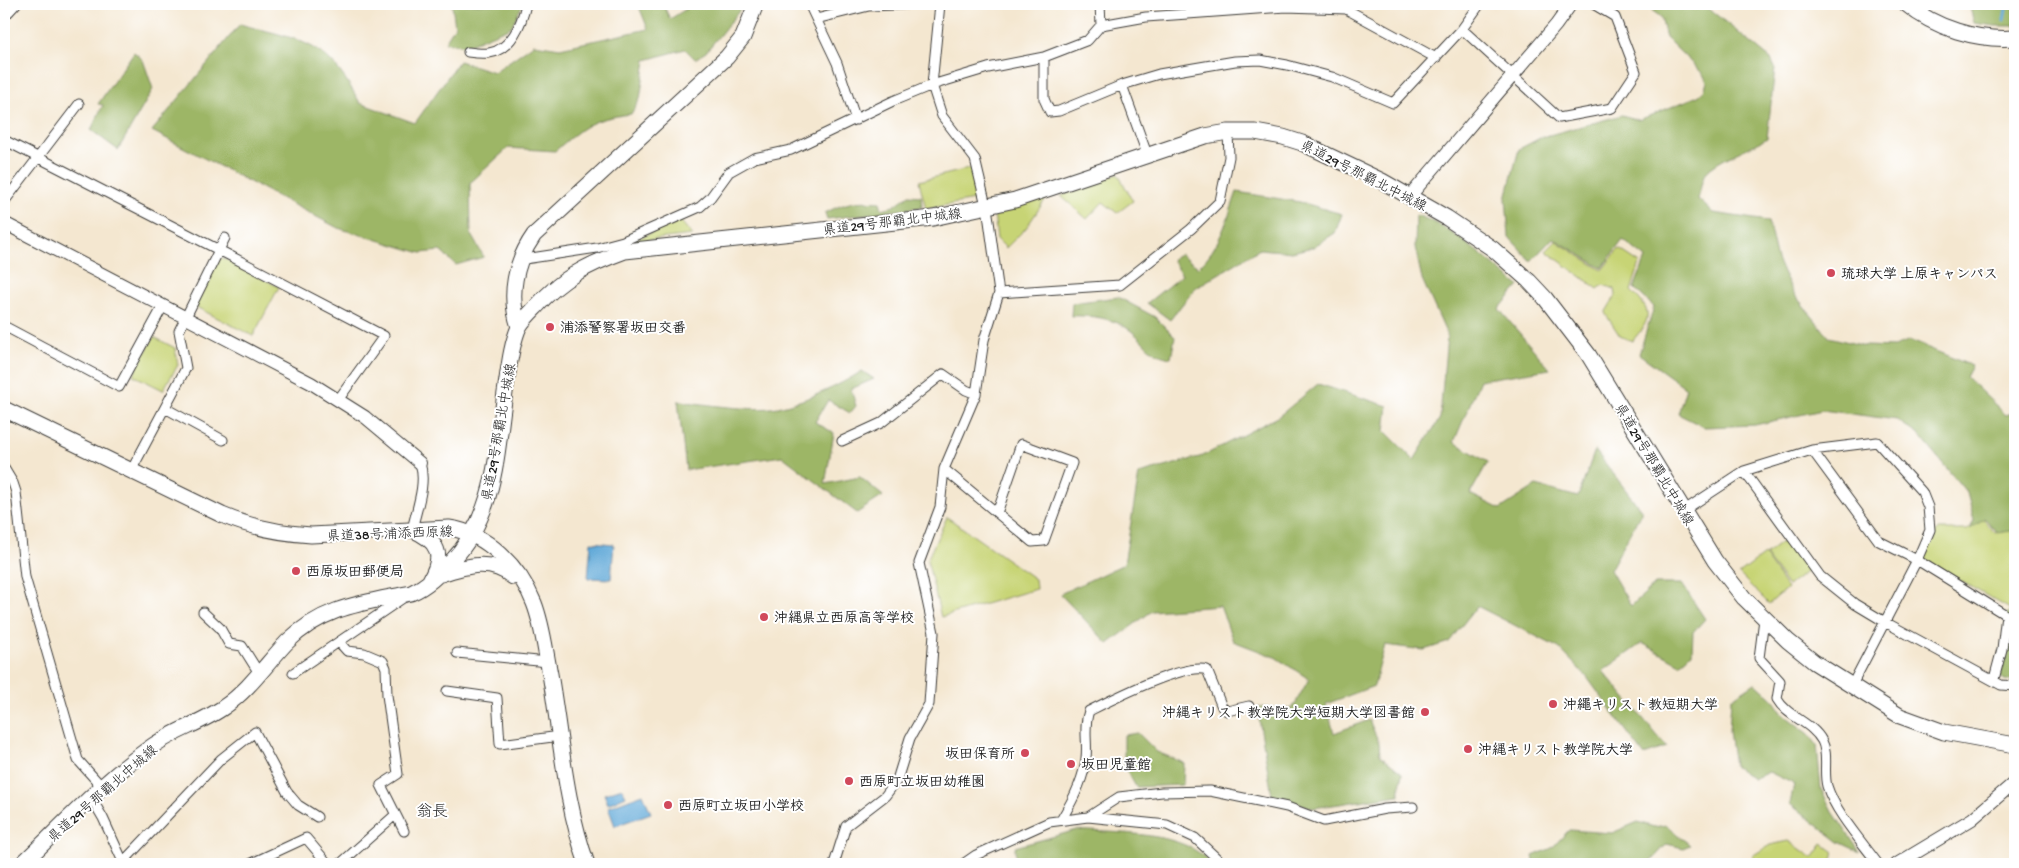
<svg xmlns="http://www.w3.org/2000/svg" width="2019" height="868" font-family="'Gochi Hand','Klee One',sans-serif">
<rect width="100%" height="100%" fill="#fff"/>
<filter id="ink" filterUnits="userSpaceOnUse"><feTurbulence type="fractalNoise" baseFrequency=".02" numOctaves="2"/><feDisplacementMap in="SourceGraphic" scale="10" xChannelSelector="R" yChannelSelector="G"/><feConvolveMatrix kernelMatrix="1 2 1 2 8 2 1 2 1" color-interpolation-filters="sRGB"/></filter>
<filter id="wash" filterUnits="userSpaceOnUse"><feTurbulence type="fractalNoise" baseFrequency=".0096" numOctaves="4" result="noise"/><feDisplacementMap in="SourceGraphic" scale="20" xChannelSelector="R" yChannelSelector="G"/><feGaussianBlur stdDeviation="1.12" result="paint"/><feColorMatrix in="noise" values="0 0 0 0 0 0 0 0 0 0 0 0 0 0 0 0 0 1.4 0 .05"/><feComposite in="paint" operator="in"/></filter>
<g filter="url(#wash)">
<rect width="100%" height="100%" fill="#f4e7d0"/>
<path fill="#c7d475" stroke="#727848" d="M972,168l7,31 -53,10 -7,-28z
M1118,174l15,27 -16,12 -14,-11 -16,17 -26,-23z
M1047,197l-21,31 -20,20 -9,-9 -3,-26z
M680,220l12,15 -62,7z
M1556,241l46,29 17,-21 21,14 -9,28c22,20 21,28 1,50l-12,-5 -15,-23 11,-18 -1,-6 -12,-4 -5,4 -52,-38z
M219,256l60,31 -26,49 -59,-30z
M154,337l21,11 3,17 -15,25 -30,-15z
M947,517l88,62 1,10 -95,28 -14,-57z
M1983,519l12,14 20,-3v71l-5,8 -88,-50 15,-29h30z
M1786,539l23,31 -21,16 -23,-31z
M1764,555l23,33 -18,16 -30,-30z
M1789,841l24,17 10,-14 11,8 -3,12h-72l-7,-8 18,-11z"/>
<path fill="#9db666" stroke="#5c6941" d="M449,4h74l-12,23 -46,19 -20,-4 10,-16 -3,-21z
M638,4h25l7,15 24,-15 50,1 -38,47 -11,7 -10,-10 -39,11 -6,39 -9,15c-40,5 -46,11 -76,37l-47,-3 -38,35 1,52 13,22 -28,8 -16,-14 -19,2 -83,-25 -186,-97 88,-107c27,8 60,12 83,30 15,11 28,33 37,49l55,20 44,-62 35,11 40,-28 26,4 88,-19z
M1643,4h60l68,55 4,9 -8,70c-15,10 -56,23 -63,38 -3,7 -4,16 -6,23l15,14 55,8 9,39 17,34 35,43 35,9 31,1 14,-7 63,26 -6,11 40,38 9,-3v118l-17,3 -13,-14 -15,10 4,-9 -7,-27 -47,-57 -23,-16 -75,-10 -67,15 -51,2 -26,-13 8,-26 -47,-34 15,-47 -20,-19 12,-30 -23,-18 -21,28 -49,-30 -22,23 -22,-24 -3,-39 13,-49 23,-12 80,-22 17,5 59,-24 6,-5 3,-9 -4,-8 -37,-36 -5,-21z
M1969,4h46v22h-20l-21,-3z
M134,52l9,8 10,29 -35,61 -27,-20 12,-25 -5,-1z
M1237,192l63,10 42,12 -7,19 -22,14 -21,5 -32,-3 -65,39 -25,32 -23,-17 35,-28 -10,-15 8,-6 18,13c21,-17 30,-50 39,-75z
M909,195l12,1 1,11 -95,12 -2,-6c21,-11 31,-13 55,-11l2,7 12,-3z
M1416,215c39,13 71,46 103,71l-20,23 51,60 -70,11 -26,62 34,20 -18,32 30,15 36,-23 42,11 17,-47 47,61 -32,59 21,36 24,-22h27l23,35 -12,13 -1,21 -12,11 -38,-21 -39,28 64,76 -23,8 -58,-79 -27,-28 -82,-42 -28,36 -25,8 -39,-5 -11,41 -48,18 8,29 35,-13 10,23 1,12 22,18 -3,22 -86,13 -41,-13 -15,-88 35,2 17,-30 -34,-22 -42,-16 -13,-35 -68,5 -44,33 -48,-50 64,-30 15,-90 64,-18 76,-40 39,-32 70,22 -3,25 29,29 26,-42 7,-83 -25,-56 -7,-32z
M1118,297l37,20 20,20 -4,21c-23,-4 -24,-15 -41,-28 -16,-12 -40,-15 -59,-14l1,-13z
M862,371l12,8 -23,10 5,17 -6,7 -22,-13 -13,22 19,11 -9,51 35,-7 23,19 -26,17 -75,-57 -96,14 -8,-69c27,3 75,11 100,6 30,-7 59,-20 84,-36z
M2015,605v77l-10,-2 -5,-3 7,-32 -1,-30z
M1755,683l17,15 11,16 26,20 8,11 4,44 10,20 29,43 -21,-10 -49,-38 4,-20 -25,-12 -16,7 -19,-13 -5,-35 2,-32z
M1138,733l19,19 27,11 -1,22 -47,2 -12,-22v-30z
M1638,822l16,5 12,-2 24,20 -7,3 -16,-4 -19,20h-113l-2,-8 19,-8 17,-18 43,3z
M1077,830c40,4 108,0 134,34h-169l-1,-3 -25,1 -1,-15z"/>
<path fill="#60a9d8" stroke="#3e627a" d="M591,542l23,2 -3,35 -23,-1z
M622,788l4,8 -18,8 -4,-10z
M643,794l8,19 -36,13 -7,-19z"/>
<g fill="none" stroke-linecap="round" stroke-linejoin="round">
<path stroke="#60a9d8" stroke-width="3" d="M2004,20l3,-16"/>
</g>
</g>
<g filter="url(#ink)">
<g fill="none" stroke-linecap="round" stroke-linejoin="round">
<defs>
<path id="street" d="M809,4l28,59 19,57
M1100,4l1,21
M4,17l12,-13
M816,19l53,-13 52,-2
M1462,29l97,89 53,-10 24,-36 -21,-55 -22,-13
M468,52c7,1 14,2 21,1 22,-3 33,-30 37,-49
M1044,57v42l6,13 9,-1 63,-26 37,-11 76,-13 25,-1 27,5 45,12 61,26 69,-74 18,-25
M1122,85l25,69
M4,140l215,110 -40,81 7,37 -55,103
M4,202l75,-98
M225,238l-6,12 165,86 -46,64
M518,260l79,-12 26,-7 77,-34 10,-9 19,-26 25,-14 37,-8 102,-49 39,-16 56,-17 56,-11 44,-17 13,-15 45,-8 140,-10 60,2 90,49
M999,293l121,-8 71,-56 29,-28 9,-44 -1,-25
M4,326l115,61 44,-81
M165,408l58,32
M842,441l39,-18 62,-49 23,16 10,4
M1812,450l67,91 38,19 89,55 -4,34 -8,30
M4,468l9,15 3,9 9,85 53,183 25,28
M944,469l88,73 12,-1 28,-78 -51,-19 -24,69
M1744,471l76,105 35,28 30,18 116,63 14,1
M1683,511l61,-40 68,-21 65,-8 45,50 6,15 2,23 -13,30 -66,127
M412,530c4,-20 15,-46 8,-67
M203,612l17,16 9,16 13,2 17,27
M1764,619l-5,39 21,23 -3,18c10,18 35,23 45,42 7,13 1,31 5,45 8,26 35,56 51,78
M339,642l8,9 17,2 19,8 3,7 1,27 11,79 -17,11 23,46
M457,653l91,9
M293,673l110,-75
M447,691l50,7 3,46 60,-8
M92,799l11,19 21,46
M1088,817l31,-20 43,-5 48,-1 77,16 37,14 61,-12 28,-2
M1061,820c11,-18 23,-40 25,-62 2,-16 -3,-31 3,-47 22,-11 96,-49 118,-41l15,37 5,4 22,-5
M123,862l98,-103 34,-27 32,60 11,13 19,12
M250,864l56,-26 22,26
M340,864l55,-49
M834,864l12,-38 39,-30 12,-16 13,-42 19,-34 5,-71 -15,-70 21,-56 4,-38 32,-75 8,-54 15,-47 -11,-79 -13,-55 -33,-43 -10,-31 8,-81
M963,864l13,-9 73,-33 39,-5 79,8 28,13 28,26"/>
<path id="secondary" d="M1410,196l146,-171 15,-21
M4,223l307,160 54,34 55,46
M1897,864l75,-45 43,-37"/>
<path id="primary" d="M1906,4c29,24 71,37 109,34
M519,327c-11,-32 -4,-65 15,-92l193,-178 16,-20 13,-33
M4,409l218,106c28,12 59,18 89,20l138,-7c38,5 71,40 85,75 9,23 11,47 16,71 11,63 15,129 37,190
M413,530c25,11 32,25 17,50
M441,574c25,-8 50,-16 72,3
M22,864c42,-40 84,-86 132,-119 22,-15 49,-23 70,-38 25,-17 43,-44 63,-65 37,-36 76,-39 124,-49 16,-7 27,-18 39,-30 48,-50 46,-112 56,-177 3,-19 5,-41 13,-59 4,-7 11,-14 17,-20 25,-29 53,-43 89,-56l308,-33 82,-18 190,-64 23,-4h27l28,5 19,6 80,38 65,37 46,31 36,32 16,17 43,56 127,207 29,37 44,43 26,21 86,54 44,16 71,13"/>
</defs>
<use href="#street" stroke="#3c3a37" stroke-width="11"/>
<use href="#secondary" stroke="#3c3a37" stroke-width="14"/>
<use href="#primary" stroke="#3c3a37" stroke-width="17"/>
<use href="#street" stroke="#fff" stroke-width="9"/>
<use href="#secondary" stroke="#fff" stroke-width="12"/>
<use href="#primary" stroke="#fff" stroke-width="15"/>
</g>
</g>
<g fill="#d1495b" stroke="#fff" stroke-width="2">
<circle cx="1831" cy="273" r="5"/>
<circle cx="550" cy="327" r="5"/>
<circle cx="296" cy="571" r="5"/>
<circle cx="764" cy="617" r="5"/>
<circle cx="1553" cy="704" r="5"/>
<circle cx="1425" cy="712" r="5"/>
<circle cx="1468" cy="749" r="5"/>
<circle cx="1025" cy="753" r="5"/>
<circle cx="1071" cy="764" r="5"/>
<circle cx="849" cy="781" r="5"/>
<circle cx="668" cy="805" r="5"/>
</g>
<g text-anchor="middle" stroke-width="4" stroke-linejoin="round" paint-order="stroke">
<g font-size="14" fill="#1c1c1c" stroke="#fff">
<text transform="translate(1364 175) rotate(27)" y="5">県道29号那覇北中城線</text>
<text transform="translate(892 221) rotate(-7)" y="5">県道29号那覇北中城線</text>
<text transform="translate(498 432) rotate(-80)" y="5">県道29号那覇北中城線</text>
<text transform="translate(1655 464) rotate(59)" y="5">県道29号那覇北中城線</text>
<text transform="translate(390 533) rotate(-2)" y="5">県道38号浦添西原線</text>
<text transform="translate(102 793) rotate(-41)" y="5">県道29号那覇北中城線</text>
</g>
<g font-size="14" font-weight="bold" fill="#1c1c1c" stroke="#fff" text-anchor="start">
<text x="1841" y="278">琉球大学 上原キャンパス</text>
<text x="560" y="332">浦添警察署坂田交番</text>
<text x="306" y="576">西原坂田郵便局</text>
<text x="774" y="622">沖縄県立西原高等学校</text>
<text x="1563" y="709">沖繩キリスト教短期大学</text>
<text x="1415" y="717" text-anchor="end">沖縄キリスト教学院大学短期大学図書館</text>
<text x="1478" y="754">沖縄キリスト教学院大学</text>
<text x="1015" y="758" text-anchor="end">坂田保育所</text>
<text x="1081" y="769">坂田児童館</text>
<text x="859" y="786">西原町立坂田幼稚園</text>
<text x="678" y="810">西原町立坂田小学校</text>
</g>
<g font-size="16" fill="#1c1c1c" stroke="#fff">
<text x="432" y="816">翁長</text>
</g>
</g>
<rect width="2019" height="868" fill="none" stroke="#fff" stroke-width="20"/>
</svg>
